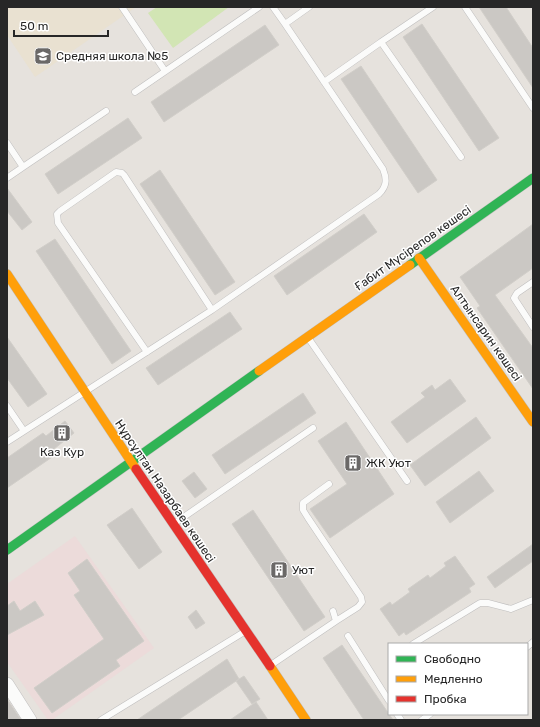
<svg xmlns="http://www.w3.org/2000/svg" width="540" height="727" font-family="Rubik,sans-serif">
<rect width="100%" height="100%" fill="#e6e2dd"/>
<path fill="#e9e1d1" d="M7,7h129l-101,70 -28,-42z"/>
<path fill="#ecdbda" d="M75,536l79,112 -102,72h-4l-41,-58v-78z"/>
<path fill="#d2e5b4" d="M157,7h72l-56,41 -25,-35z"/>
<path fill="#cbc8c4" stroke="#d1cec9" d="M479,7h27l27,41v40z
M422,24l77,114 -20,13 -76,-114z
M265,25l14,20 -115,77 -13,-20z
M361,66l76,114 -19,13 -77,-114z
M128,118l14,20 -84,56 -13,-20z
M160,170l75,112 -20,13 -75,-111z
M7,188l25,34 -10,8 -15,-19z
M364,214l13,18 -90,63 -13,-19z
M533,224v44l-38,27 38,53v41l-56,-81 3,-2 -20,-29z
M55,239l76,112 -19,13 -76,-113z
M230,312l12,17 -84,56 -12,-17z
M7,337l40,57 -19,13 -21,-29z
M450,379l16,22 -59,42 -16,-21 34,-25 -4,-4 11,-8 3,5z
M303,393l13,20 -91,61 -13,-19z
M476,417l15,21 -66,48 -15,-21z
M65,421l9,12 -20,16 4,4 -51,35v-30l36,-25 3,3z
M346,422l48,72 -64,44 -20,-29 37,-25 -29,-43z
M479,471l15,20 -44,32 -14,-21z
M194,472l13,17 -12,9 -13,-17z
M132,508l30,44 -23,17 -32,-44z
M253,510l72,107 -21,14 -72,-107z
M533,544v17l-38,27 -8,-11z
M455,556l20,28 -6,4 2,4 -65,43 -2,-3 -5,4 -19,-27 10,-7 2,3 18,-13 -2,-3 20,-14 2,3 16,-12 -2,-3z
M87,559l57,82 -28,19 4,6 -68,47 -18,-25 70,-49 -30,-44 6,-4 -12,-18z
M14,601l6,10 15,-10 9,14 -37,20v-29z
M196,610l9,13 -9,6 -8,-12z
M342,645l51,75h-29l-37,-56 -4,-6z
M227,659l12,20 -61,41h-41z
M244,676l16,23 -8,5 -16,-23z
M7,699l14,21h-14z
M256,702l12,18h-38z"/>
<g fill="none" stroke-linecap="round" stroke-linejoin="round">
<defs>
<path id="lane" d="M122,7l43,64
M273,7l12,17 24,-17
M433,7l-52,35 80,115
M465,7l68,101
M324,82l57,-40
M135,92l124,-85
M7,143l16,24 -16,11
M23,167l83,-56
M533,282l-16,11 -3,5 19,29
M309,339l98,142
M147,352l-89,-129 -1,-9 3,-3 56,-39 6,1 2,2 88,135
M7,406l17,25
M7,442l205,-132 167,-116c8,-8 8,-15 4,-25l-98,-145
M329,484l-26,19v7l5,8 53,79 1,5 -4,5 -22,14
M175,523l138,-95
M348,636l41,65
M413,644l67,-41h8l23,6 22,-9
M527,647l6,-5
M271,665l65,-44 -3,-10
M397,714l4,6
M101,720l143,-88
M422,720l8,-6"/>
<path id="street" d="M7,684l23,36"/>
<path id="fast" d="M410,265l123,-87
M7,550l252,-179"/>
<path id="slow" d="M419,258l114,164
M7,274l129,195
M259,371l151,-106
M270,666l36,54"/>
<path id="jam" d="M136,469l134,197"/>
</defs>
<use href="#lane" stroke="#bfbebe" stroke-width="7"/>
<use href="#street" stroke="#bfbebe" stroke-width="14"/>
<use href="#fast" stroke="#bfbebe" stroke-width="10"/>
<use href="#slow" stroke="#bfbebe" stroke-width="10"/>
<use href="#jam" stroke="#bfbebe" stroke-width="10"/>
<use href="#lane" stroke="#fbfbfa" stroke-width="6"/>
<use href="#street" stroke="#fbfbfa" stroke-width="13"/>
<use href="#fast" stroke="#30b455" stroke-width="9"/>
<use href="#slow" stroke="#ff9f0a" stroke-width="9"/>
<use href="#jam" stroke="#e5322d" stroke-width="9"/>
</g>
<defs>
<symbol id="school-square" viewBox="-11 -11 22 22"><rect x="-9" y="-9" width="18" height="18" rx="4" fill="#6a6867" stroke="#fff"/><path d="M0-5L7-2L0 1L-7-2ZM-4 1L0 2.5L4 1V4Q0 6-4 4Z" fill="#fff"/></symbol>
<symbol id="building-square" viewBox="-11 -11 22 22"><rect x="-9" y="-9" width="18" height="18" rx="4" fill="#6a6867" stroke="#fff"/><path d="M-4-6H4V6H1V3H-1V6H-4ZM-2.5-4.3h1.7v1.8h-1.7ZM.8-4.3h1.7v1.8H.8ZM-2.5-1h1.7V.8h-1.7ZM.8-1h1.7V.8H.8Z" fill="#fff"/></symbol>
</defs>
<g fill-rule="evenodd">
<use href="#school-square" x="33" y="46" width="20" height="20"/>
<use href="#building-square" x="52" y="423" width="20" height="20"/>
<use href="#building-square" x="343" y="453" width="20" height="20"/>
<use href="#building-square" x="269" y="560" width="20" height="20"/>
</g>
<g text-anchor="middle" stroke-width="3" stroke-linejoin="round" paint-order="stroke">
<g font-size="12" fill="#272727" stroke="#fff" text-anchor="start">
<text x="56" y="60">Средняя школа №5</text>
<text x="62" y="456" text-anchor="middle">Каз Кур</text>
<text x="366" y="467">ЖК Уют</text>
<text x="292" y="574">Уют</text>
</g>
<g font-size="12" fill="#272727" stroke="#fff">
<text transform="translate(413 248) rotate(-35)" y="4">Ғабит Мүсірепов көшесі</text>
<text transform="translate(486 333) rotate(55)" y="4">Алтынсарин көшесі</text>
<text transform="translate(165 491) rotate(56)" y="4">Нұрсұлтан Назарбаев көшесі</text>
</g>
</g>
<rect width="540" height="727" fill="none" stroke="#272727" stroke-width="16"/>
<rect x="388" y="643" width="140" height="72" fill="#ffffff" stroke="#a9a9a9"/>
<rect x="396" y="656" width="20" height="6" fill="#30b455" stroke="#a9a9a9"/>
<text x="424" y="663" font-size="12" fill="#272727">Свободно</text>
<rect x="396" y="676" width="20" height="6" fill="#ff9f0a" stroke="#a9a9a9"/>
<text x="424" y="683" font-size="12" fill="#272727">Медленно</text>
<rect x="396" y="696" width="20" height="6" fill="#e5322d" stroke="#a9a9a9"/>
<text x="424" y="703" font-size="12" fill="#272727">Пробка</text>
<path d="M14 30v6h94v-6" fill="none" stroke="#272727" stroke-width="2"/>
<text x="20" y="30" font-size="12" fill="#272727" stroke="#ffffff" stroke-width="3" paint-order="stroke">50 m</text>
</svg>
